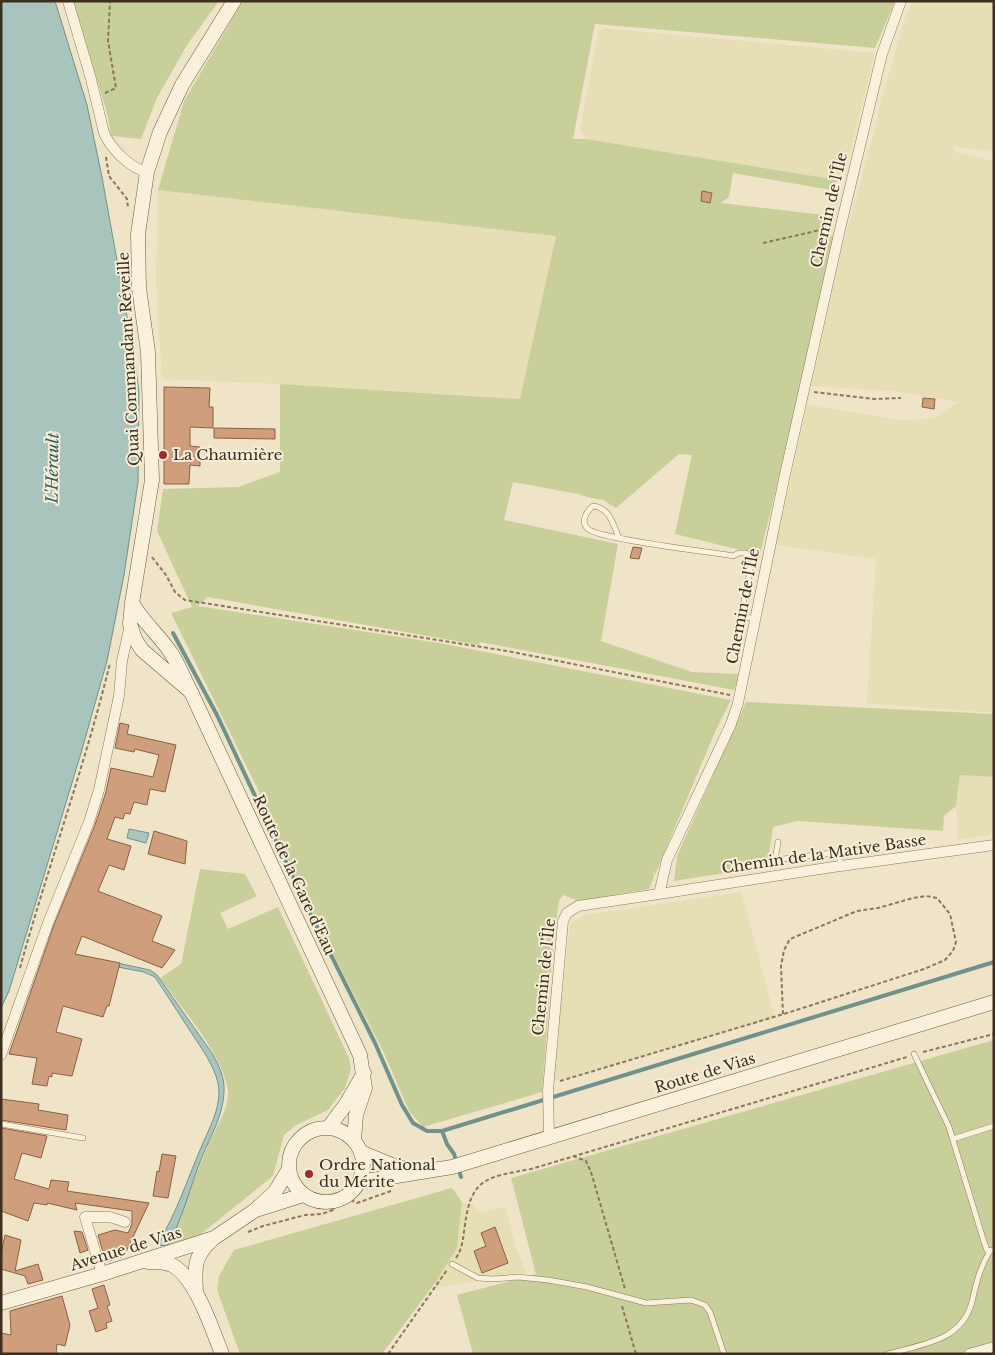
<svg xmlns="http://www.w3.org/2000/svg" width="995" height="1355" font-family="'Libre Baskerville',serif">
<rect width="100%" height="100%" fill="#f0e4c8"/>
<path fill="#e6deb5" d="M913,1h81v151l-41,-6 1,6 40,9v552l-127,-10 9,-144 -100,-14 31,-140 94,15 31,-1 27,-17 -66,-11 -82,-5 30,-133 33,-120 5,-24 26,-91z
M603,28l272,25 -32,128 -257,-42 -6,-8 18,-99z
M158,190l398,45 -35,164 -241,-15 -118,-5 -6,-99z
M960,775l34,2v57l-36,6 -2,-34z
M741,892l34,126 -222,64 17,-158 14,-9z
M462,1202l11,2 5,9 27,-6 11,40 10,25 -90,16 -1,-5 22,-35z"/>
<path fill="#c9cf9b" d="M73,1h146l-32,44 -30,53 -16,41 -30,-3 -4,-23z
M243,1h652l-20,47 -280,-24 -22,115h13l252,41 -7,10 -98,-17 -4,24 -8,6 112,13 -7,18 8,3 -17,82 -57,236 -85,-21 17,-79 -13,-1 -63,54 -13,-8 -16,-3 -9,-3 -65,-12 -9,38 114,24 -17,97 91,31 48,2 -6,16 -254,-48 -1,3 -271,-48 -10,9 241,37 292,57 -16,32 -60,143 -2,-7 1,9 -5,12 -70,12 -16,-6 -4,6 -5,35 -12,156 -119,35 -14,-16 -26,-60 -57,-111 -47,-99 -12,-33 -96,-195 21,-6 -35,-76 6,-42 75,-2 42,-15v-88l240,15 36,-163 -398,-46 26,-89z
M746,702l248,12v63l-34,-2 -4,31 -12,10 -1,15 -146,-10 -24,6 -6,39 -93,15 3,-25z
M200,869l45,5 12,22 -37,17 8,16 50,-22 71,151 2,11 -6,19 -17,22 -32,15 -12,10 -11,41 -72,58 -34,13c15,-35 28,-71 43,-106 7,-16 19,-32 18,-50 -4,-35 -47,-84 -68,-113l21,-14z
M994,1040v314h-521l-16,-59 79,-21 -25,-96z
M452,1188l10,14 -5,46 -22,35 -53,71h-142l-23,-64 2,-14 15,-26z"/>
<path fill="#a9c4bc" stroke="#6f938a" d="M1,1h54l32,104 15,72 32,178 5,37 -1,90 -14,93 -17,86 -26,92 -72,238 -8,17z
M129,829l20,4 -3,10 -19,-5z
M103,960l47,10 7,5 55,78c7,12 13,25 12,39 -1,24 -13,43 -22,65 -12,29 -19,62 -35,89l-10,-1c20,-32 31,-68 46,-102 7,-16 16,-33 16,-51 0,-14 -8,-28 -15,-40l-49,-75 -11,-5 -42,-8z"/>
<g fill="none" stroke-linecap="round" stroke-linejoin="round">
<path stroke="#6f938a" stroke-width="4" d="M173,633l44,82 93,198 65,130 27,62 11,18 14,8h15l552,-169
M442,1131l5,13 7,10 7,23"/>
</g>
<path fill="#cf9f7d" stroke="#8d5f41" d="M702,191l10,2 -2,10 -9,-2z
M164,387l46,1 -1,19h4v21l-23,-1v19l10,1v19l-10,-1 -1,19h-25z
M923,398l12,1 -1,10 -12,-2z
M214,428l61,1v10l-61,-1z
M633,547l9,1 -3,11 -9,-1z
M120,723l9,2 -2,9 49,11 -11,47 -15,-3 -3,16 -13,-3 -4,12 -5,-1 -2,6 -8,-2 -8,22 24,7 -7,24 -15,-5 -11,26 64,25 -10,25 23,9 -13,18 -80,-32 -7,18 45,9 -11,43h-2l-4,11 -40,-11 -7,26 26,7 -10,37 -20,-3v4l-3,-1 -2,10 -15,-2 5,-26 -28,-4 45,-129 41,-100 11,-33 5,-24 42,9 6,-22 -24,-6 -1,3 -19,-4z
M154,831l33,10 -2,23 -37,-10z
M1,1099l38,5 -1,6 30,5 -2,15 -65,-10z
M1,1128l46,8 -6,22 -19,-5 -8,26 35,10 2,-9 18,2 -2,9 82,12 -25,53 -18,6 -8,-27 17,-5 13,3 4,-9v-13l-57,-8 2,7 -30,-7v2l-13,-2 -6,18 -27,-10z
M162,1154l14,2 -8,42 -15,-2 4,-25 2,1z
M495,1227l13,36 -26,10 -8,-22 12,-5 -5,-13z
M74,1231l8,1 6,18 -8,3z
M5,1235l16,5 -6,31 23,-7 5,16 -15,4 -3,-8 -24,-7v-15z
M104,1285l6,20 -3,1 5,15 -6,2 1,5 -11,4 -7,-21 9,-3 -6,-19z
M62,1296l8,29 -5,21 -8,-2 -1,10h-55v-21l10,2 -1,-24z"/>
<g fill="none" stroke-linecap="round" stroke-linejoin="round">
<defs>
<path id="service" d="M619,538c-6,-14 -9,-30 -26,-32 -7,6 -13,16 -5,23 11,10 123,23 145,27l6,-3h7l6,8 -11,55 14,3
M778,842l-3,18 65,-8v14
M914,1054l35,73 35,115 3,8 7,1
M1,1124l82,14
M953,1139l41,-13
M452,1264l26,14 15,1 25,-2 30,3 39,7 59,16 45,-3 14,5 5,7 14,42
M888,1354c34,-10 73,-12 84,-52 4,-18 8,-35 18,-51"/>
<path id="minor" d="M68,1l23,78 13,54c7,16 26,35 43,39
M659,894l174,-27 161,-22
M1,1055l47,-132 41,-101 10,-32 20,-94 3,-35 8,-36
M549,1138l-1,-48 15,-169 4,-8 11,-7 81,-12 8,-34 64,-136 7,-21 46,-224 57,-254 41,-171 19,-53
M102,1274l-17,-57h25l15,5
M969,1354l25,-7"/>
<path id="secondary" d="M132,603c11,19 27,32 39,50 8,12 13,26 20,39l169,363 5,33 -9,27 -2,25
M191,692l-49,-42 -7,-11 -5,-15 2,-21 20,-123 -4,-128 -9,-64 -1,-54 9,-62 13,-40 22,-47 52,-84
M329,1127l17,-23 18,-31
M289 1165a37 37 0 1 1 74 0a37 37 0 1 1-74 0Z
M363,1153l31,13 20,4
M360,1182l92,-15 542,-165
M259,1209l44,-14
M148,1262c8,0 17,0 24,3 24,13 40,64 50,89
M196,1292c-1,-23 -3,-35 15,-51
M1,1303l101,-29 112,-36 40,-27 21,-19 14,-23"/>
</defs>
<use href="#service" stroke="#8d765c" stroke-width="6"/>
<use href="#minor" stroke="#8d765c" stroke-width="11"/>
<use href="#secondary" stroke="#6f573f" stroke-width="15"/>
<path stroke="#8d765c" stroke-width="2" stroke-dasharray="4 2.5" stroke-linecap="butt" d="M105,93l11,-5 -8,-47 2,-40
M106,157l3,19 18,23 1,9
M763,243l66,-15
M814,392l61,7 26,-1
M152,557l14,18 9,17 10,8 322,51 223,44
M20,968c28,-102 65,-202 90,-305
M923,1052l71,-18
M560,1081l227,-68 137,-44 21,-9 8,-9 3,-9 -6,-28 -13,-16 -11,-2 -13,2 -35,10 -21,3 -67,28 -6,11 -3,16 2,49
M573,1156l13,5 5,11 34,117
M345,1197l12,6 34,-12
M248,1232l15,-6 42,-11 17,-1 11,-4 2,-9
M456,1258c7,-10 7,-21 9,-33 6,-48 23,-48 66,-56l376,-112
M622,1306l14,48
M388,1354l59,-84"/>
<use href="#service" stroke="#faf1dc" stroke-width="5"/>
<use href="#minor" stroke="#faf1dc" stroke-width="10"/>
<use href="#secondary" stroke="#faf1dc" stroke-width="14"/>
</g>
<g fill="#9e2a2b" stroke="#f7eed8" stroke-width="2">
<circle cx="163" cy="455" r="5"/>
<circle cx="309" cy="1174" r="5"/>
</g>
<g text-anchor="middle" stroke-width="4" stroke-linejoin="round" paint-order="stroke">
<g font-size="15" fill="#3d2e20" stroke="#f7eed8">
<text transform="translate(829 210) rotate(-77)" y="5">Chemin de l'Île</text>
<text transform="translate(129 359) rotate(-93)" y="5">Quai Commandant Réveille</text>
<text transform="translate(743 606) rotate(-79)" y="5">Chemin de l'Île</text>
<text transform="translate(824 854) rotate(-8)" y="5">Chemin de la Mative Basse</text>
<text transform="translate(294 875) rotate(65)" y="5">Route de la Gare d'Eau</text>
<text transform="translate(544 977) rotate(-84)" y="5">Chemin de l'Île</text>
<text transform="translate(705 1073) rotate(-17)" y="5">Route de Vias</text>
<text transform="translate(126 1249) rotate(-17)" y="5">Avenue de Vias</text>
</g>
<g font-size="15" fill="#3d2e20" stroke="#f7eed8" text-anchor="start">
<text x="173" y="460">La Chaumière</text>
<text x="319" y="1170">Ordre National<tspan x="319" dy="17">du Mérite</tspan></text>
</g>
<g font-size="16" font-style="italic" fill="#2f5d5a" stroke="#f7eed8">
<text transform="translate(52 468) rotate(-89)" y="6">L'Hérault</text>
</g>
</g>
<rect width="995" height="1355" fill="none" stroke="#3d2e20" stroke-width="5"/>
</svg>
